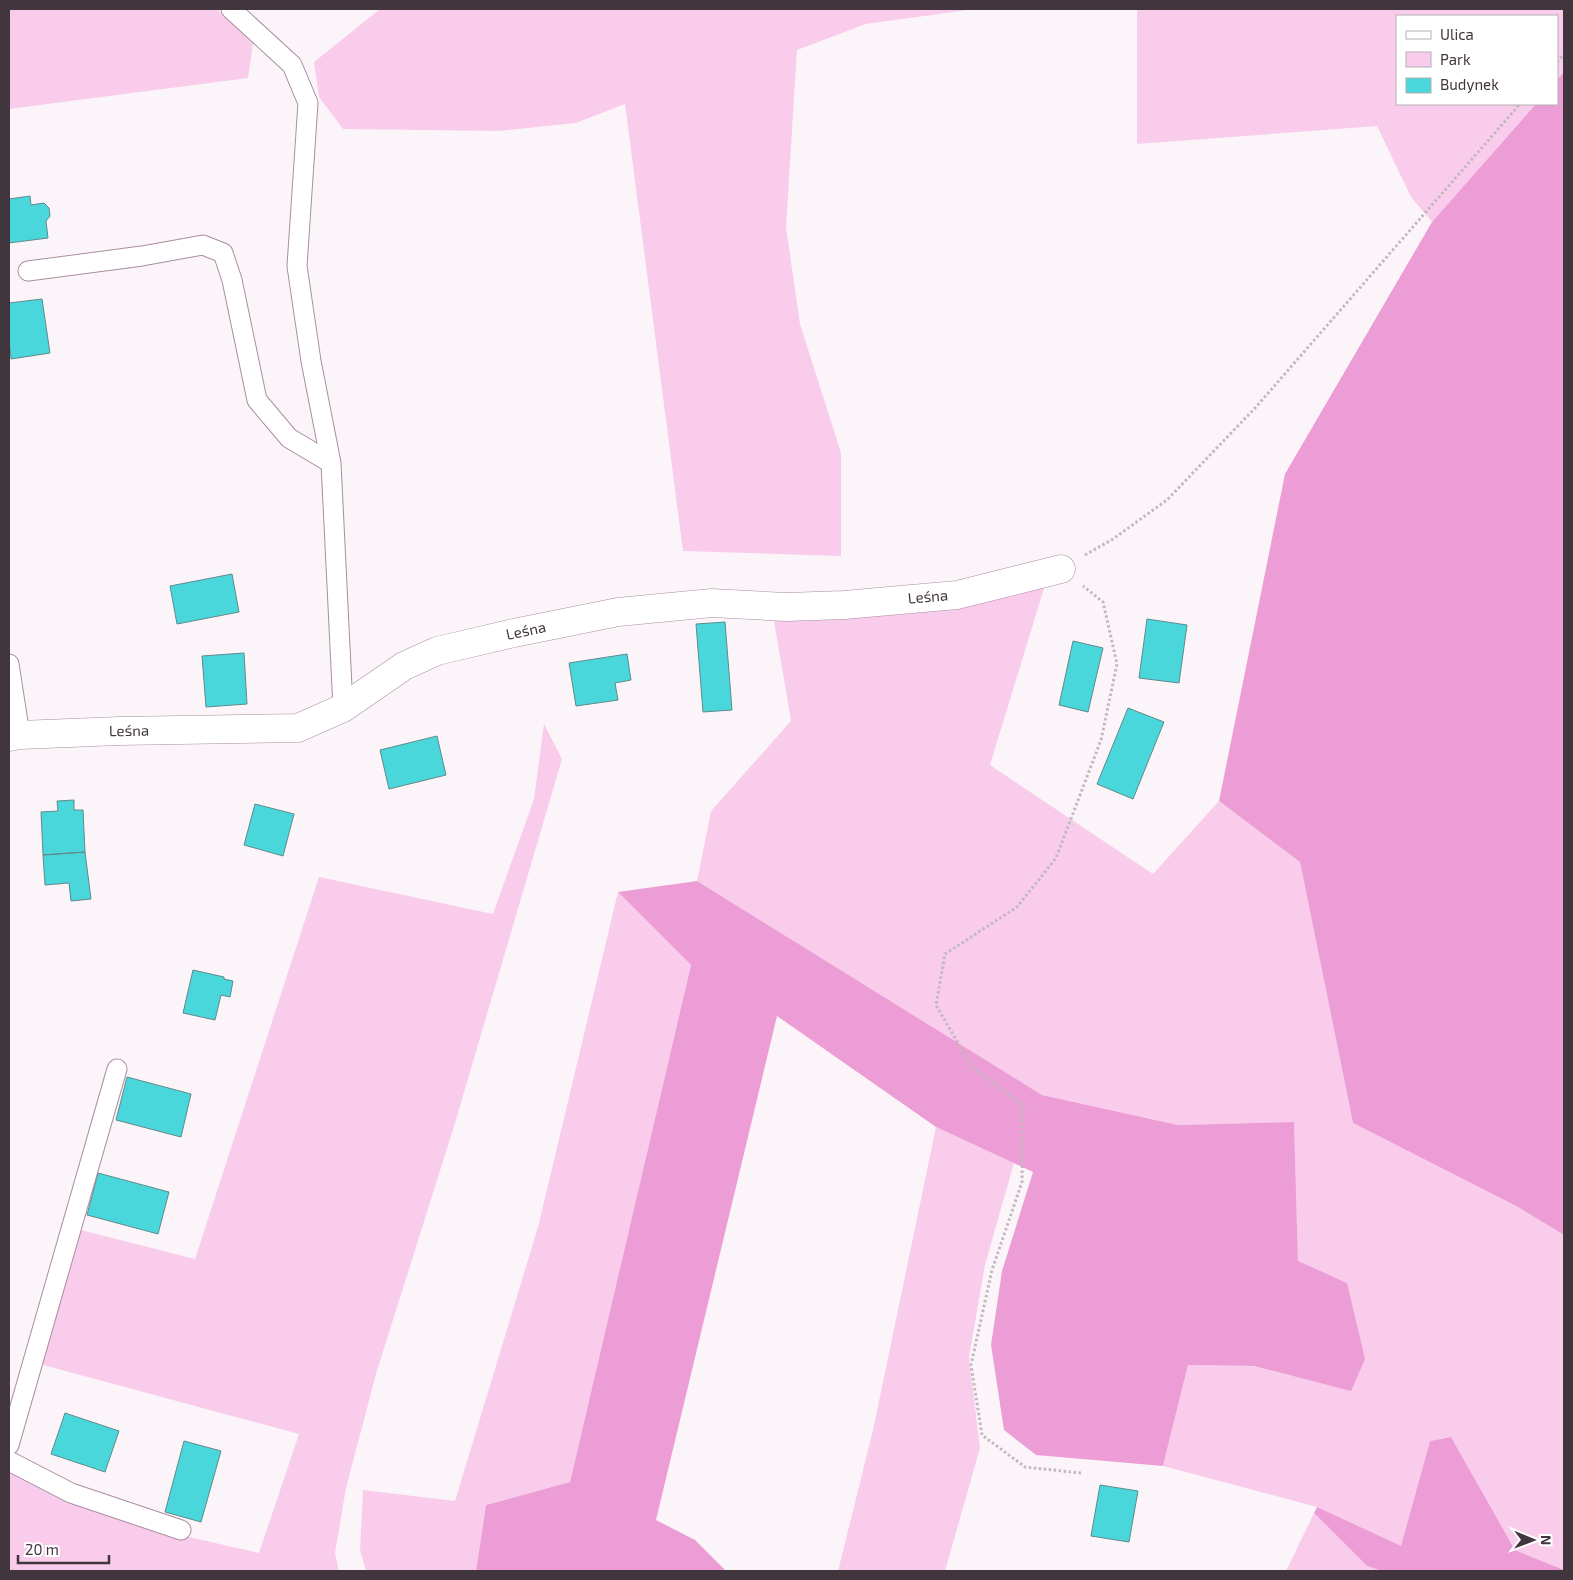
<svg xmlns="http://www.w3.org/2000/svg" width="1573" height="1580" font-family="'Exo 2',sans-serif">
<rect width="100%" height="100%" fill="#fbf5f9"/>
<path fill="#f9cceb" d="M9,9h208l36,35 -5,34 -239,31z
M380,9h595l-109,15 -69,26 -11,177 14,97 41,129v103l-158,-5 -58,-447 -49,19 -77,8 -156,-2 -24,-32 -5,-35z
M1137,9h427v63l-7,8v-64h-160v88h139l-104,118 -21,-25 -34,-71 -240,18z
M1045,585l-55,180 163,109 66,-73 81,61 53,261 165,84 46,28v335l-49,-20 -64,-113 -21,4 -29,106 -84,-40 -154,-41 25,-101 66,1 97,24 -4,-107 -49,-21 -4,-140 -116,3 -136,-30 -345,-214 14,-70 80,-90 -18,-106z
M544,724l18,35 -107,364 -79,251 -30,114 -11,65 4,18h-330v-99l123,52 127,29 40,-119 -263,-71 41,-134 118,30 124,-382 174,37 41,-115z
M618,892l73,73 -121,517 -84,23 -10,66h-110l-6,-21 3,-60 92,11 83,-274z
M936,1127l78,36 -29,102 -16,92 11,91 -35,123h-107l35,-141z
M1314,1513l53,53 15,5h-96z"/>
<path fill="#ed9dd5" d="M1564,72v1163l-46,-28 -165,-84 -53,-261 -81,-61 66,-327 147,-252 104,-118h21v-24z
M697,881l345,214 136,30 116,-3 4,139 49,22 18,76 -14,32 -97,-25 -66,-1 -25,101 -127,-11 -32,-25 -13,-85 11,-74 31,-99 -97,-45 -159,-111 -121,504 39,20 31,31h-250l10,-66 84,-23 121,-517 -73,-73z
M1451,1437l64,113 49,20v1h-182l-15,-5 -53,-53 3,-6 84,39 29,-105z"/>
<path fill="#49d7dc" stroke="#62898b" d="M30,196l1,9 13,-2 5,5 1,8 -4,5 2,17 -39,5v-44z
M42,299l8,54 -39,6 -2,-20v-36z
M232,574l7,38 -62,12 -7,-38z
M1147,619l40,6 -8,58 -40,-5z
M725,622l7,88 -29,2 -7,-88z
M1073,641l30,7 -15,64 -29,-7z
M244,653l3,51 -41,3 -4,-51z
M627,654l4,26 -16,3 3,17 -42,6 -7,-43z
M1128,708l36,14 -31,77 -36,-15z
M437,736l9,39 -57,14 -9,-39z
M74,800v10h9l2,42 -42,3 -2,-43 17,-1 -1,-10z
M255,804l39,10 -11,42 -39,-11z
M85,852l6,47 -20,2 -2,-18 -24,2 -2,-30z
M193,970l31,7v2l9,2 -3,16 -9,-2 -6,25 -32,-7z
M127,1077l64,17 -10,43 -65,-17z
M98,1173l71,19 -11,42 -71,-19z
M65,1413l54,18 -14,41 -54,-18z
M184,1441l37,10 -20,71 -36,-10z
M1100,1485l38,6 -9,51 -38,-6z"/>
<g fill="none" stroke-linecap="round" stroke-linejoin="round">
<defs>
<path id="service" d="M231,9l61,56 16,38 -11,163 14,95 20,102 12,245
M28,271l114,-15 61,-11 20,8 9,27 25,120 32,38 42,25
M9,664l11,71
M9,1445l108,-376
M9,1461l62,32 110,37"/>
<path id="minor" d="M9,737l11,-2 99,-4 179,-3 45,-20 61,-42 33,-15 77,-18 104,-21 94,-9 74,4 58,-2 113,-10 104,-26"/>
</defs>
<use href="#service" stroke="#aa8da1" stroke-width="21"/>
<use href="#minor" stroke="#aa8da1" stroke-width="29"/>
<path stroke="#c1b9be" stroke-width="3" stroke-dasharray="2.5 2.5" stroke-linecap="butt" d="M1557,62l7,-8
M1085,555l28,-16 54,-39 89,-93 264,-303
M1081,1473l-56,-6 -43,-32 -11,-70 21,-95 30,-88 1,-77 -51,-38 -36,-62 9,-51 72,-47 39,-49 45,-118 16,-76 -14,-62 -20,-16"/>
<use href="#service" stroke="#fff" stroke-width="19"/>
<use href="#minor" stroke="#fff" stroke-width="28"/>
</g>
<g text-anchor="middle" stroke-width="4" stroke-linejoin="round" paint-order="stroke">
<g font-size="15" fill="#42363e" stroke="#fff">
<text transform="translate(928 597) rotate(-5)" y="5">Leśna</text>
<text transform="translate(526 631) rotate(-12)" y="5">Leśna</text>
<text transform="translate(129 731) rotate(-1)" y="5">Leśna</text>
</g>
</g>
<rect width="1573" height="1580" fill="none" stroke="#42363e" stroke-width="20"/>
<rect x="1396" y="15" width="162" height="90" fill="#ffffff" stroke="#b3afb2"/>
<rect x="1406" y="31" width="25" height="8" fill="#ffffff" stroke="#b3afb2"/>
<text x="1440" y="40" font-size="15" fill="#42363e">Ulica</text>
<rect x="1406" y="52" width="25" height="15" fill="#f9cceb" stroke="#b3afb2"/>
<text x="1440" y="65" font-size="15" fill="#42363e">Park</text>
<rect x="1406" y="78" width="25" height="15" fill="#49d7dc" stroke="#b3afb2"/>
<text x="1440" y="90" font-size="15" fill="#42363e">Budynek</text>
<g transform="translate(1533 1540) rotate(91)" stroke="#ffffff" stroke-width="4" paint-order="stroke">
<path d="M0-4L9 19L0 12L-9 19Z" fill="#42363e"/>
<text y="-8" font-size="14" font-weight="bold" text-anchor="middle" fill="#42363e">N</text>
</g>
<path d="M18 1555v8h91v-8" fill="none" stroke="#42363e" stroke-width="2.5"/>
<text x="25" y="1555" font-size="15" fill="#42363e" stroke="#ffffff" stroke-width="4" paint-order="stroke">20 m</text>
</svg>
